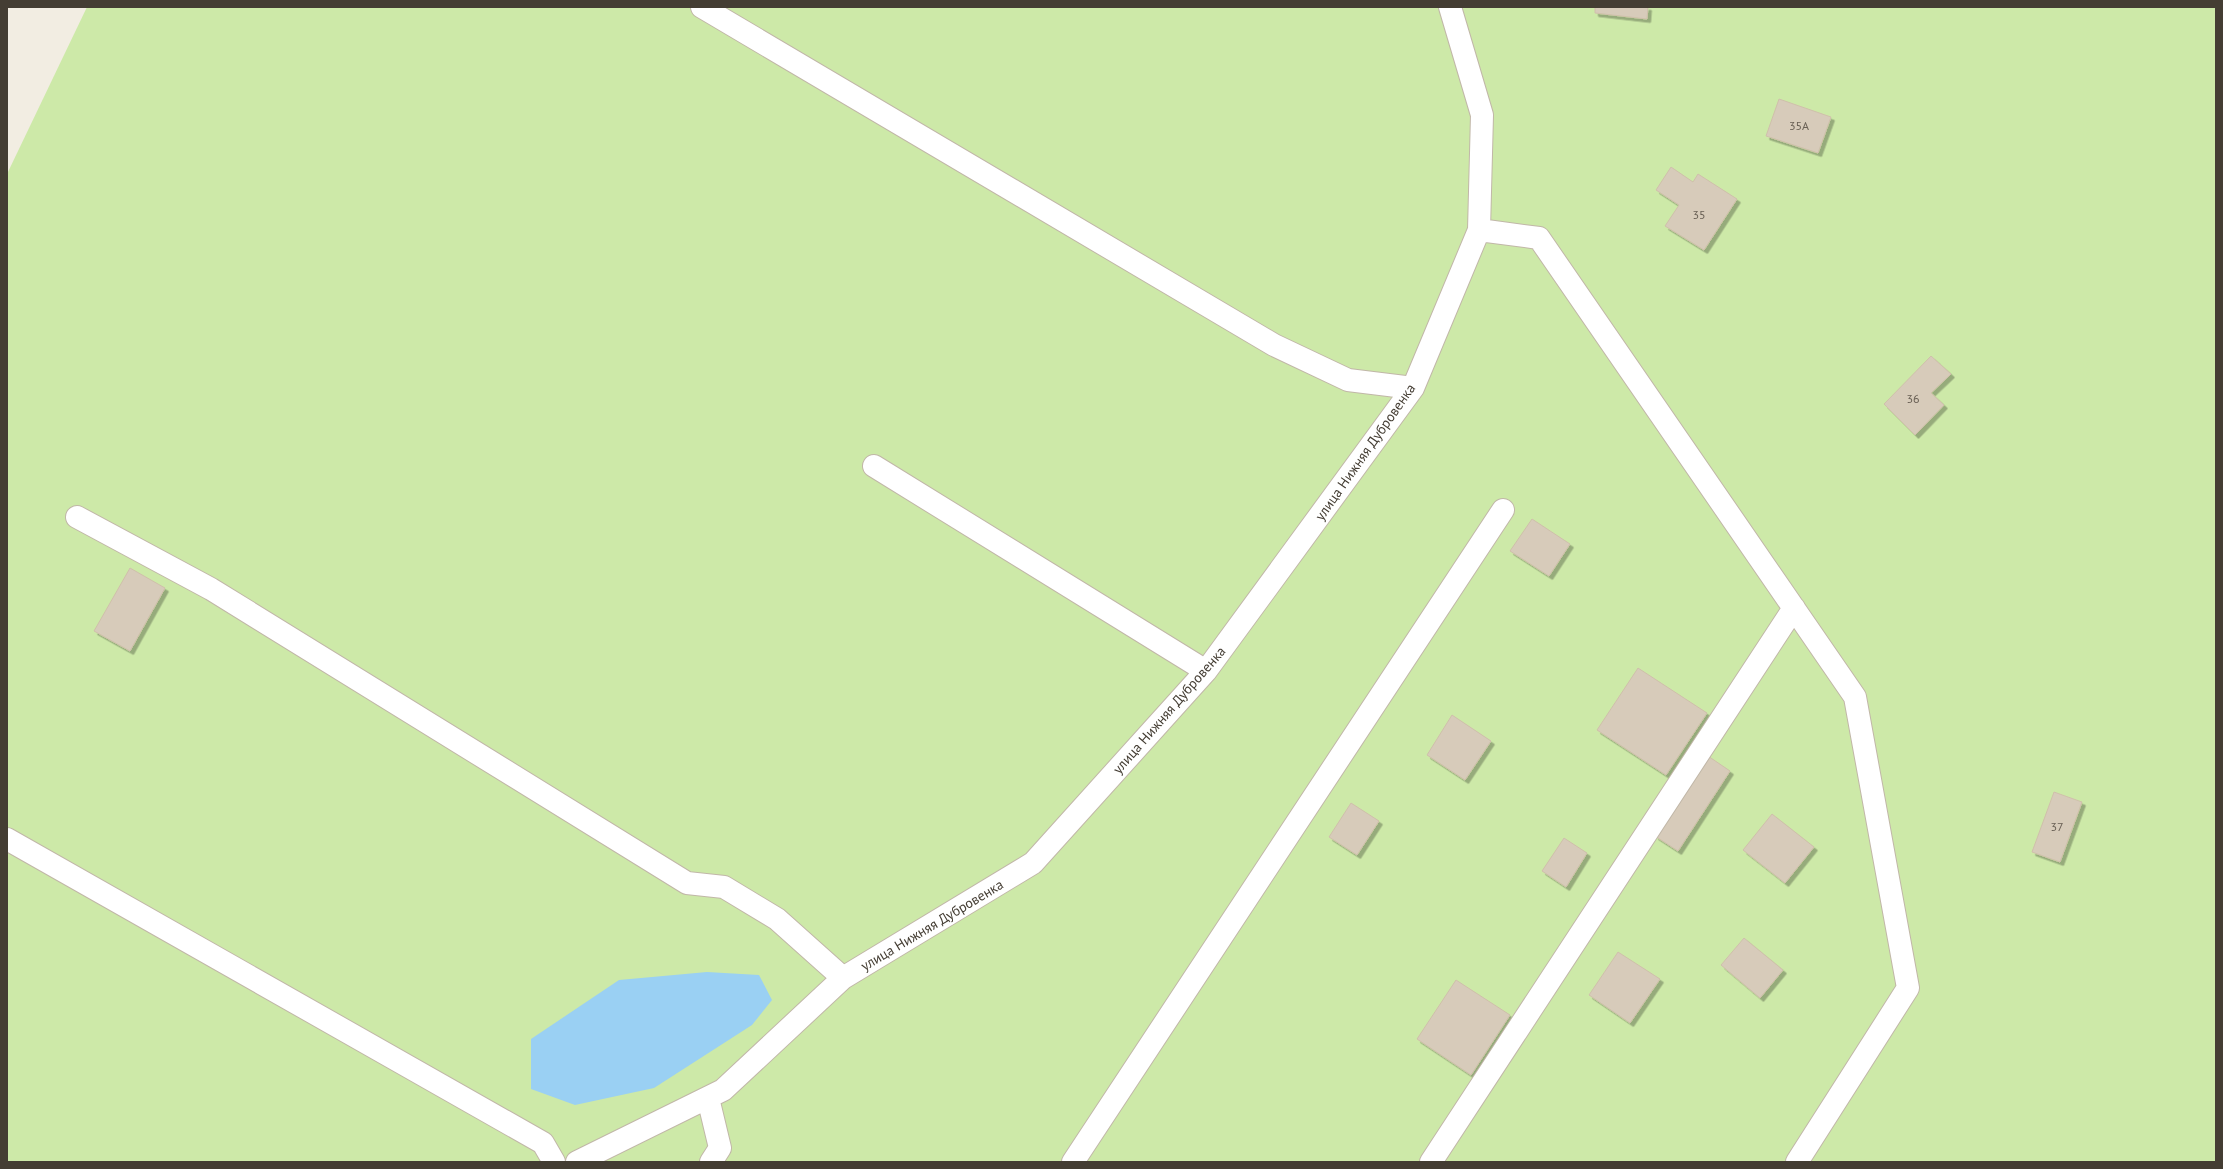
<svg xmlns="http://www.w3.org/2000/svg" width="2223" height="1169" font-family="'PT Sans',sans-serif">
<defs>
<filter id="shadow"><feDropShadow dx="3.5" dy="3.5" stdDeviation="0" flood-color="#0004"/></filter>
</defs>
<rect width="100%" height="100%" fill="#f2ede2"/>
<path fill="#cde9a8" d="M87,7h2129v1155h-2209v-988z"/>
<path fill="#9ad0f3" d="M707,972l52,3 13,25 -20,25 -98,63 -79,17 -44,-16v-50l88,-59z"/>
<path fill="#d7cbba" stroke="#cfc0aa" filter="url(#shadow)" d="M1595,7h53l-1,12 -52,-6z
M1779,99l52,18 -13,36 -52,-17z
M1671,167l22,15 5,-8 39,25 -33,51 -39,-24 14,-21 -23,-15z
M1931,356l20,18 -20,19 13,12 -29,30 -31,-31z
M1532,519l38,25 -21,32 -39,-25z
M130,568l35,20 -35,63 -36,-20z
M1638,668l69,45 -41,62 -69,-45z
M1452,715l39,26 -26,39 -38,-25z
M1708,756l22,15 -52,80 -23,-15z
M2054,792l28,10 -22,60 -28,-10z
M1351,803l28,18 -22,34 -28,-18z
M1772,814l42,33 -29,36 -42,-33z
M1564,838l23,15 -21,34 -24,-16z
M1744,938l39,32 -23,28 -39,-33z
M1618,952l42,27 -30,44 -41,-28z
M1456,980l54,35 -39,60 -54,-36z"/>
<g fill="none" stroke-linecap="round" stroke-linejoin="round">
<defs>
<path id="minor" d="M702,7l572,338 74,35 65,8
M1479,230l60,8 316,459 53,291 -111,174
M874,466l332,205
M77,517l134,72 476,294 37,4 53,32 66,59
M7,839l536,304 11,19
M708,1098l12,50 -9,14
M577,1162l146,-72 120,-112 190,-115 173,-192 207,-283 66,-158 3,-115 -32,-108
M1073,1162l430,-652
M1431,1162l363,-554"/>
</defs>
<use href="#minor" stroke="#c1b7a8" stroke-width="24"/>
<use href="#minor" stroke="#fff" stroke-width="22"/>
</g>
<g text-anchor="middle" stroke-width="4" stroke-linejoin="round" paint-order="stroke">
<g font-size="12" fill="#696055">
<text x="1799" y="130">35А</text>
<text x="1699" y="219">35</text>
<text x="1913" y="403">36</text>
<text x="2057" y="831">37</text>
</g>
<g font-size="14" fill="#443d33" stroke="#fff">
<text transform="translate(1365 452) rotate(-55)" y="5">улица Нижняя Дубровенка</text>
<text transform="translate(1169 710) rotate(-49)" y="5">улица Нижняя Дубровенка</text>
<text transform="translate(932 925) rotate(-31)" y="5">улица Нижняя Дубровенка</text>
</g>
</g>
<rect width="2223" height="1169" fill="none" stroke="#443d33" stroke-width="16"/>
</svg>
